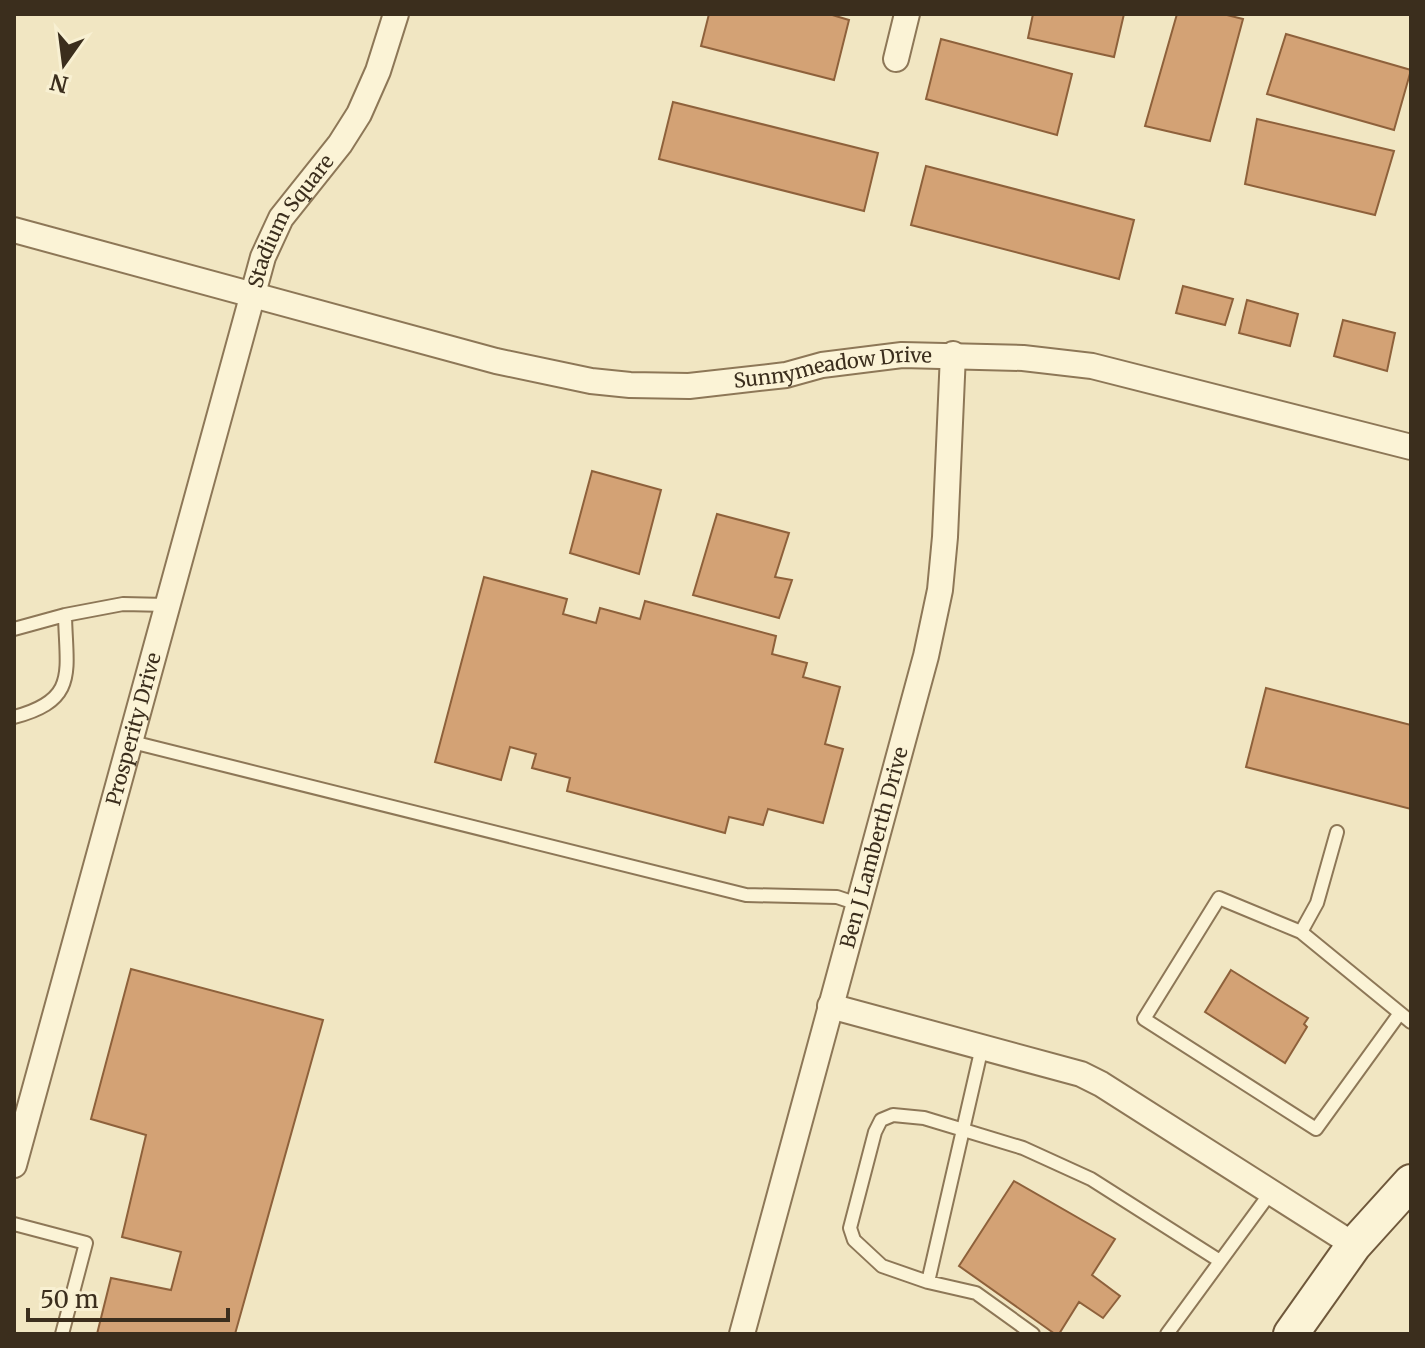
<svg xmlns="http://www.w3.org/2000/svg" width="1425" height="1348" font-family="Merriweather,serif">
<rect width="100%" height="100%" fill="#f1e6c2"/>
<path fill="#d3a275" stroke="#8e613b" stroke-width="2" d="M709,14h120l20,6 -15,60 -133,-34z
M1033,14h91l-10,43 -86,-19z
M1177,14h46l20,5 -33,122 -65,-15z
M1286,34l125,36 -17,60 -127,-36z
M941,39l131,35 -15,61 -131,-36z
M673,102l205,51 -14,58 -205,-52z
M1257,119l137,32 -19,64 -130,-31z
M926,166l208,54 -15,59 -208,-54z
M1183,286l50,13 -8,26 -49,-12z
M1247,300l51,14 -8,32 -51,-13z
M1343,320l52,13 -8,38 -53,-15z
M592,471l69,19 -22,84 -69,-21z
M717,514l72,19 -14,44 17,3 -13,38 -86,-23z
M484,577l83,22 -4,15 33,9 4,-15 40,11 5,-18 131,35 -4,18 35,9 -4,14 37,10 -15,57 18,5 -20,74 -55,-14 -5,16 -34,-8 -4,16 -158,-42 3,-13 -38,-10 4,-14 -26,-7 -9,33 -66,-18z
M1266,688l145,37v84l-165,-42z
M131,969l192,51 -88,314h-138l14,-56 60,12 10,-38 -59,-15 24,-102 -55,-16z
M1231,970l77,48 -4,6 3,3 -22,36 -80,-51z
M1014,1181l101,58 -23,36 28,21 -17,22 -24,-16 -20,32h-4l-96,-68z"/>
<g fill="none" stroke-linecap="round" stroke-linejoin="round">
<defs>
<path id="lane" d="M14,629l51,-14
M14,717c65,-17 52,-46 51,-102l58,-11 44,1
M128,741l618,154 91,2 21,7
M1301,932l16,-29 20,-71
M1400,1013l-84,116 -172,-110 75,-121 82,34 110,90
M14,1224l72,19 -24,91
M928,1282l54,-235
M1033,1334l-57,-41 -48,-11 -46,-16 -28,-26 -4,-12 25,-96 6,-12 12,-5 31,3 99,30 68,31 129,82
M1167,1334l104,-142"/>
<g id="street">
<path d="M896,59l11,-45"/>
<path id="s1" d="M14,230l482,131 95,20 39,4 59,1 97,-11 36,-10 80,-10 121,3 69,8 319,81"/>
<path d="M830,1006l251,68 20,10 253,161"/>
<path id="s2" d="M14,1165l249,-908 18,-39 59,-74 19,-30 19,-43 18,-57"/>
<path id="s3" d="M742,1334l184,-678 14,-66 5,-53 8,-183"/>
</g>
<path id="secondary" d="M1291,1334l63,-89 57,-63"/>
</defs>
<use href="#lane" stroke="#8d7757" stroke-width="16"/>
<use href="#street" stroke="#8d7757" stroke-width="28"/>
<use href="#secondary" stroke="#6f583b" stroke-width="38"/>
<use href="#lane" stroke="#fbf3d6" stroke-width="12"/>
<use href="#street" stroke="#fbf3d6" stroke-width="24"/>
<use href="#secondary" stroke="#fbf3d6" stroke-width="34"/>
</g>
<g text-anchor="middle" stroke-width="8" stroke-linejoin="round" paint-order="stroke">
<g font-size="20" fill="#3b2e1d" stroke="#f8f0d2">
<text dy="7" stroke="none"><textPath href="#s2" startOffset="986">Stadium Square</textPath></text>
<text dy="7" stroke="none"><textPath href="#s1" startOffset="840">Sunnymeadow Drive</textPath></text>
<text dy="7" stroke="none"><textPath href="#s2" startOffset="452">Prosperity Drive</textPath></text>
<text dy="7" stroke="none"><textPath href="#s3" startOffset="504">Ben J Lamberth Drive</textPath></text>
</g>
</g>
<rect width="1425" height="1348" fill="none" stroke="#3b2e1d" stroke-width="32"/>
<g transform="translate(64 64) rotate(194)" stroke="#f8f0d2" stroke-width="6" paint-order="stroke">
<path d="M0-6L14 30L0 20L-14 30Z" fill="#3b2e1d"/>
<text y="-12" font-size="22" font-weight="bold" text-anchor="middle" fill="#3b2e1d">N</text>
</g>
<path d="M28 1308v12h200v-12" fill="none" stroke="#3b2e1d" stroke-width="4"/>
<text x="40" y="1308" font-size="24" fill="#3b2e1d" stroke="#f8f0d2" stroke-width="6" paint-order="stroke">50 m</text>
</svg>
